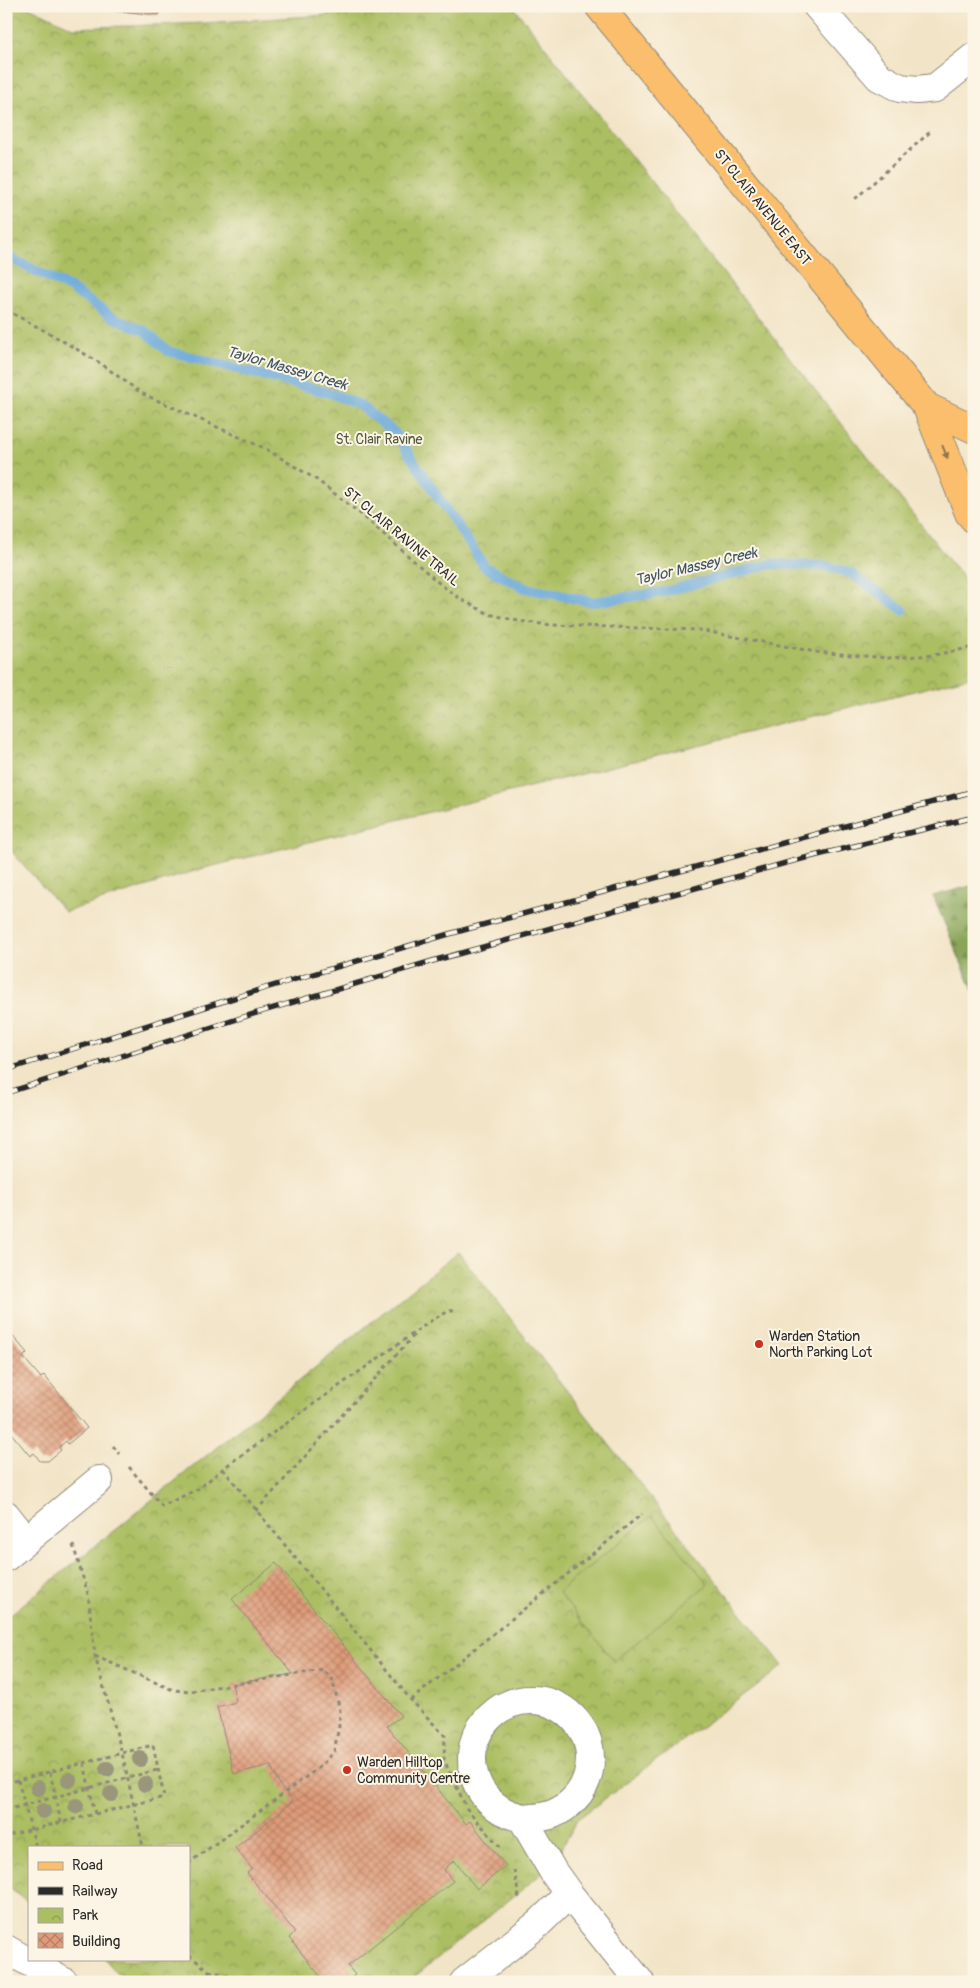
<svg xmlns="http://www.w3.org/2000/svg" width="980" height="1988" font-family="Pangolin,sans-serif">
<defs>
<pattern id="forest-firs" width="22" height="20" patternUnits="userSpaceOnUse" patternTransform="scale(1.25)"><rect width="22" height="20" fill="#88a558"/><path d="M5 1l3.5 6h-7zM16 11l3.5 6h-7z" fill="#6f8749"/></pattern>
<pattern id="park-crowns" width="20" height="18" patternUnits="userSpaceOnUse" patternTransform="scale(1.25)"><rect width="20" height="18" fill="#abbe62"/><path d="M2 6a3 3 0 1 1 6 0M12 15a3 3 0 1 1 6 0" fill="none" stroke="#8b9b51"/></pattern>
<pattern id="building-cross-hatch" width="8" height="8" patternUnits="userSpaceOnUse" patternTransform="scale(1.25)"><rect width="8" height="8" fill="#df9b79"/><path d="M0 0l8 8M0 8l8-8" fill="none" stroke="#b57f63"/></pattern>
</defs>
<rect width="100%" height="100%" fill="#fcf5e5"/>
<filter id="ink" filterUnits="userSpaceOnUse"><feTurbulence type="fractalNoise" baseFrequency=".02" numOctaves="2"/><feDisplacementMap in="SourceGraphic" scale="10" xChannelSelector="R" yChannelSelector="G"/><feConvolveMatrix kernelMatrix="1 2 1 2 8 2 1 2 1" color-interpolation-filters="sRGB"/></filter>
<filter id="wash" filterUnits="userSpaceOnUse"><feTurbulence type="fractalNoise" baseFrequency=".0096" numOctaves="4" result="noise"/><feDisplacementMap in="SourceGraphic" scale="20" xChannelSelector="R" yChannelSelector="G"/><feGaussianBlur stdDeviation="1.12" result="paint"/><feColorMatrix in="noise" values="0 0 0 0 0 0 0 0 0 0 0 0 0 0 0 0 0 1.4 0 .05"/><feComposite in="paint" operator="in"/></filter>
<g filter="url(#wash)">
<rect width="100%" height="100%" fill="#f2e4c7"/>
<path fill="url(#forest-firs)" stroke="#5a6842" d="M974,885v108l-41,-97z"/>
<path fill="url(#park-crowns)" stroke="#6b7446" d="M6,6h21l46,22 131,-5 124,-8 11,-9h174l461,586v84l-773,193 -136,43 -59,-67z
M458,1252l325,414 -204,152 -28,48 -143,116h-283l-20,-23h84v-112h-160v55l-23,-16v-268z"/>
<path fill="#abbe62" stroke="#6b7446" d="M652,1516l56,68 -94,77 -56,-69z"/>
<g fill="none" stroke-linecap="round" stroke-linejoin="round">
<path stroke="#67a7da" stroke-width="10" d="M6,256l64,32 42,29 33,14 23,20 162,42 30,12 35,28 90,134 40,21 68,14 70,-10 108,-28 55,2 24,7 53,37"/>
</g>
<g id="blocks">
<path fill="url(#building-cross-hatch)" d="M89,6h71l-1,9 -70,-7z
M6,1328l21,25 -4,4 18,21 3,-3 43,53 -19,16 -2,-3 -7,6 2,3 -13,11h-8l-6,-8 -4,3 -24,-29z
M276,1563l125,153 -14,10 79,98 4,-3 36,45 -29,23 -23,-29 -10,10 9,11 -105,85 7,9 -9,7h-21l-36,-44 6,-6 -48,-59 5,-4 -17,-21 58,-47 -12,-14 -11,-22 -36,9 -17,-67 19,-5 -4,-18 61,-10 -61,-75z"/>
</g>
</g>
<g filter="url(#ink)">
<use href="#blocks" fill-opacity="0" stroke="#8e8879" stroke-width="1"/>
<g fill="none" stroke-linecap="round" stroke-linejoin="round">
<defs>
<path id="minor" d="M817,6l62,71 21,11 17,2 18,-2 39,-31
M6,1515l20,25
M6,1557l93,-77
M472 1759a59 59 0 1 1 118 0a59 59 0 1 1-118 0Z
M522,1818l32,55 15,21 71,88
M6,1949l58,33
M464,1982l74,-58 31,-30"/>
<path id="major" d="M599,6l328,401 42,106 5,6
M927,407l47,22"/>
</defs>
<use href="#minor" stroke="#8e8879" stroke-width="30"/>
<use href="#major" stroke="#8e8879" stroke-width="30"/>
<path stroke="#8e8879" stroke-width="3" stroke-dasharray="4 4" stroke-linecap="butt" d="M855,199l75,-67
M6,310l45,24 49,29 41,30 125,56 51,31 45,35 78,69 22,16 27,14 29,7 33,4 148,5 117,22 72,6 46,-3 40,-8
M113,1446l6,8
M129,1467l33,39 36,-17 31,-25 206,-146 21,-10
M223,1469l188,231 34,36 -1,24 23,49 34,39
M256,1511l160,-178
M73,1545l15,49 7,62 27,97 21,94
M95,1656l78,34 18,1 132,-21 9,8 8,33 -1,15 -5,25 -13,15 -132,97
M411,1700l231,-186
M84,1763l11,51
M50,1772l11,50
M18,1780l18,67
M6,1783l147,-38 11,52 -158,39
M6,1810l151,-40
M514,1870l5,28
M189,1955l20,16 4,11
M209,1971l49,11"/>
<use href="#minor" stroke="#fff" stroke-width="28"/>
<use href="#major" stroke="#fabe6d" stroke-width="28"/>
<defs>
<path id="rail" d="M6,1070l256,-81 187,-55 525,-143
M6,1093l244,-78 186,-55 357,-99 181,-44"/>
</defs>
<use href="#rail" stroke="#2b2b2b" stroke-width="5.5"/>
<use href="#rail" stroke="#fcf5e5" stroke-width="4" stroke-dasharray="11" stroke-linecap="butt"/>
</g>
<g fill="#99967b">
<circle cx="140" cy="1759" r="8"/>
<circle cx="107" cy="1769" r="8"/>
<circle cx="69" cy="1780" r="8"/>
<circle cx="145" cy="1784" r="8"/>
<circle cx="38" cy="1788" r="8"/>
<circle cx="111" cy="1794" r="8"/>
<circle cx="76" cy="1806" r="8"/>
<circle cx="43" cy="1811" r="8"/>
</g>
<defs><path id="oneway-solid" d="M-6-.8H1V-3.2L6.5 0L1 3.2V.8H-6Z" transform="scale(1.25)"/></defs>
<use fill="#92744c" href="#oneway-solid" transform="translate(945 452) rotate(68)"/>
</g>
<g fill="#c8321e" stroke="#fcf5e5" stroke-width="2">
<circle cx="759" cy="1344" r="5"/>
<circle cx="347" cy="1770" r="5"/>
</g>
<g text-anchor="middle" stroke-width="4" stroke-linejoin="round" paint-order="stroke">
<g font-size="14" fill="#2b2b2b" stroke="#fcf5e5">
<text transform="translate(763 207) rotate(51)" y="5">ST CLAIR AVENUE EAST</text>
<text transform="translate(402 536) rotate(40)" y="5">ST. CLAIR RAVINE TRAIL</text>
</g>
<g font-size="14" fill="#51573c" stroke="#fcf5e5">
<text x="379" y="444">St. Clair Ravine</text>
</g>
<g font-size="14" fill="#2b2b2b" stroke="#fcf5e5" text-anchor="start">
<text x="769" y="1341">Warden Station<tspan x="769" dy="16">North Parking Lot</tspan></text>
<text x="357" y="1767">Warden Hilltop<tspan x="357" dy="16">Community Centre</tspan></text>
</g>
<g font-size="15" font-style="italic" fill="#405668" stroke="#fcf5e5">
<text transform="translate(287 368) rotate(16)" y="5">Taylor Massey Creek</text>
<text transform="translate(696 566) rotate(-13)" y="5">Taylor Massey Creek</text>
</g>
</g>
<rect width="980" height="1988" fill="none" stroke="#fcf5e5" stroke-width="25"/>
<rect x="28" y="1846" width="162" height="115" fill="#fcf5e5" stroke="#a8a49b"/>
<rect x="38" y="1862" width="25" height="8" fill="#fabe6d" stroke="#a8a49b"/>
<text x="72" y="1870" font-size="15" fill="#2b2b2b">Road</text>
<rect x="38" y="1887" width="25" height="8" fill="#2b2b2b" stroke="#a8a49b"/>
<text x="72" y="1896" font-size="15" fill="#2b2b2b">Railway</text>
<rect x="38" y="1908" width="25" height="15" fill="url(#park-crowns)" stroke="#a8a49b"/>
<text x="72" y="1920" font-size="15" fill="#2b2b2b">Park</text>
<rect x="38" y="1933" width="25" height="15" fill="url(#building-cross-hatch)" stroke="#a8a49b"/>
<text x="72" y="1946" font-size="15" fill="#2b2b2b">Building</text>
</svg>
